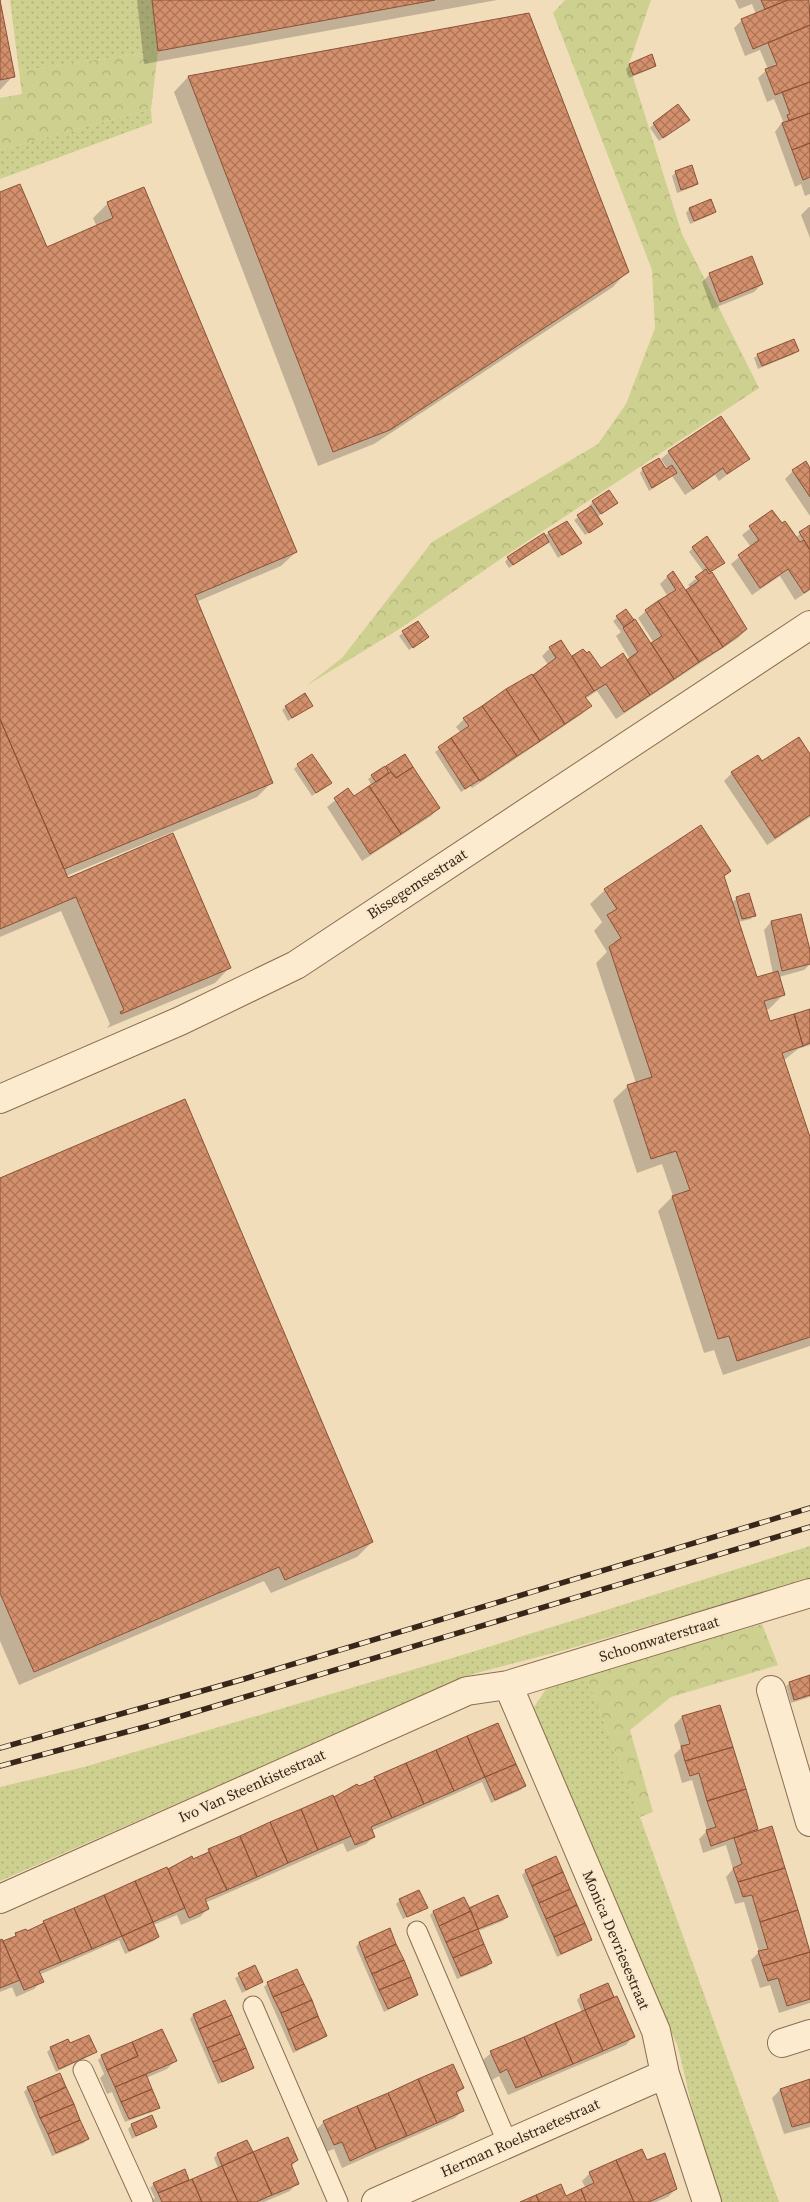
<svg xmlns="http://www.w3.org/2000/svg" width="810" height="2202" font-family="'Source Serif 4',serif">
<defs>
<pattern id="grass-dots" width="8" height="8" patternUnits="userSpaceOnUse" patternTransform="scale(1.25)"><rect width="8" height="8" fill="#cdd08e"/><path d="M2 2h.1M6 6h.1" fill="none" stroke="#b1b27a" stroke-width="1.8" stroke-linecap="round"/></pattern>
<pattern id="forest-crowns" width="20" height="18" patternUnits="userSpaceOnUse" patternTransform="scale(1.25)"><rect width="20" height="18" fill="#cdd08e"/><path d="M2 6a3 3 0 1 1 6 0M12 15a3 3 0 1 1 6 0" fill="none" stroke="#b1b27a"/></pattern>
<pattern id="building-cross-hatch" width="8" height="8" patternUnits="userSpaceOnUse" patternTransform="scale(1.25)"><rect width="8" height="8" fill="#d4906c"/><path d="M0 0l8 8M0 8l8-8" fill="none" stroke="#ad7558"/></pattern>
</defs>
<rect width="100%" height="100%" fill="#f2ddbb"/>
<path fill="url(#grass-dots)" d="M10,0h142l6,51 -139,20z
M151,109l1,14 -152,56v-29z
M810,1546v33l-245,71 -92,24 -473,207v-94l84,-20 385,-114z
M586,1675l54,142 139,385h-58l-29,-95 -14,-60 -136,-313 -8,-27 12,-18z"/>
<path fill="url(#forest-crowns)" d="M565,0h86l-22,64 53,170 77,154 -257,170 -101,70 -95,58 36,-28 90,-116 166,-98 28,-40 29,-76 -3,-58 -99,-257z
M158,51l-7,58 -151,41v-52l22,-4 -3,-23z
M762,1624l16,41 -107,32 -41,33 23,82 -13,5 -54,-142z"/>
<path fill="#0003" d="M0,0l13,76 -13,14z
M137,0h360l-353,64z
M735,0h73l2,5v189l-5,2 -4,-12 -6,3 -20,-55 8,-11 -9,-22 -7,3 -9,-24 10,-9 -8,-19 -15,6 -11,-28 8,-8 14,-6 -4,-10 -13,5z
M528,14l99,258 -14,15 -239,157 -56,22 -144,-374 14,-15z
M651,56l4,10 -4,3 -22,9 -3,-9 3,-4z
M688,120l-29,21 -9,-13 4,-4z
M676,172l21,11 -4,4 -16,6 -5,-17z
M0,193l46,55 51,-21 -4,-9 15,-15 188,349 -15,14 -85,36 76,180 -15,15 -191,79 1,3 162,89 -14,15 -108,45 3,-4 -49,-113 -61,26z
M809,207h1v31l-9,-23z
M689,209l26,3 -4,3 -21,9 -4,-11z
M710,274l52,10 -8,8 -42,17 -10,-27z
M798,350l-4,4 -36,15 -4,-11 4,-3z
M669,452l79,7 -29,22 -4,-6 -30,20 -13,-19 -23,15 -9,-18 3,-4 25,1 -7,-11z
M810,470v46l-25,-37 8,-8z
M593,502l23,1 -19,14v10l-12,8 -11,-15 17,-12 -2,-2z
M772,511l23,27 15,-12v64l-15,10 -15,-24 -28,19 -21,-31 20,-17 -9,-12z
M549,533l31,10 -22,15 -10,-17 -39,27 -4,-6 3,-4z
M693,548l31,15 -14,9 36,58 -8,8 -122,81 -19,-28 -12,8 5,7 -8,8 -110,74 -2,-2 -9,6 -26,-40 26,-19 -5,-6 8,-8 85,-53 -7,-10 8,-8 22,10 11,-8 17,20 26,-9 4,-2 -14,-23 5,-4 -8,-11 13,-10 25,34 3,-2 -16,-25 8,-7 22,-14 -8,-13 8,-8 17,16 6,-4 -3,-3 16,-13 -15,-20z
M418,622l9,15 -18,13 -10,-14z
M311,706l-23,15 -6,-11 4,-3z
M757,756l5,6 48,-6v61l-43,28 -43,-64 8,-8z
M298,765l32,18 -18,13 -18,-27z
M387,767l52,41 -8,8 -69,45 -35,-54 21,-17 6,8 18,-12 -4,-7 4,-3z
M723,877l9,26 5,-5 17,17 -3,4 -13,3 18,56 17,-4 -9,-44 7,-8 39,34v8l-6,6 -25,7 5,17 -15,15 -3,1 3,13 41,-13v35l-12,4 -15,12 27,80v205l-87,29 -9,-25 -10,3 -46,-142 15,-15 -11,-32 -25,9 -24,-73 15,-14 8,-3 -40,-120 11,-11 -13,-21 8,-9 -12,-18 15,-14z
M0,1179l372,363 -15,15 -86,36 -7,-12 -245,104 -19,-44z
M810,1681v16l-19,6 -5,-17 4,-3z
M719,1706l38,125 53,123v49l-31,10 -9,-28 -10,3 -9,-28 8,-8 -15,-50 -9,2 -9,-27 7,-8 -7,-24 -23,8 -4,-14 8,-8 -15,-51 -10,3 -8,-28 7,-7 -7,-23 8,-8z
M498,1725l26,61 -3,4 -30,13 -9,-21 -111,49 3,6 -8,7 -19,8 -4,-9 -138,60 3,6 -8,8 -19,8 -4,-10 -24,10 5,12 -4,4 -29,13 -6,-14 -80,35 3,6 -8,8 -18,8 -4,-10 -12,5v-51l2,2 24,-13v3l12,-6 6,-5 160,-67 5,-5 161,-67 5,-5z
M526,1871l65,69 -4,3 -30,14 -35,-82z
M464,1898l4,11 39,8 -4,4 -25,10 13,32 -4,4 -30,12 -27,-64 3,-3z
M400,1900l26,7 -23,12 -7,-15z
M389,1930l28,65 -4,3 -29,14 -28,-65 3,-4z
M254,1967l8,15 -20,11 -7,-15z
M268,1983l57,53 -4,4 -28,13 -29,-66z
M608,1984l25,53 -7,8 -118,50 -9,-19 -7,4 -9,-20 8,-7 91,-40 -5,-13 3,-4z
M225,2002l28,65 -4,4 -31,13 -28,-65 3,-4z
M69,2045l26,7 -4,3 -35,17 -9,-20 4,-4z
M102,2056l73,5 -8,8 -21,9 13,29 -4,4 -30,11 -13,-30 -5,2 -7,-16 4,-4 -6,-14z
M810,2081v46l-26,7 -12,-36 8,-8z
M28,2088l59,51 -3,4 -32,13 -28,-64z
M463,2088l-7,7 7,15 -8,8 -113,50 -8,-19 -8,3 -10,-22 8,-8z
M132,2125l23,1 -23,13 -4,-10z
M247,2141l5,13 45,6 -6,7 6,16 -7,8 -26,11h-113l4,-4 -5,-10 4,-4 34,-5 -4,4 34,-15 -4,-10 3,-4z
M647,2162l29,27 -8,8 -12,5h-133l42,-4 21,-9 -4,-8 8,-8z"/>
<path fill="url(#building-cross-hatch)" stroke="#8c5237" d="M0,0l15,77 -15,3z
M152,0h283l-277,51z
M761,0h27l-23,9z
M788,0h21l1,25 -57,24 -12,-30z
M529,13l100,259 -239,158 -57,22 -145,-376z
M810,25v57l-35,13 -10,-26 12,-4 -9,-22z
M652,54l4,12 -23,9 -4,-11z
M810,82v31l-21,8 -2,-6 3,-1 -8,-22z
M678,104l12,16 -27,18 -10,-15z
M810,113v30l-18,7 -10,-27z
M810,143v34l-7,3 -11,-30z
M692,165l6,19 -17,6 -6,-19z
M20,184l27,63 66,-29 -6,-16 37,-15 153,365 -102,43 78,188 -209,86 -64,-150v-527z
M711,199l5,13 -22,9 -5,-13z
M752,256l11,28 -43,18 -11,-29z
M794,339l5,12 -37,15 -5,-12z
M721,416l29,43 -23,15 -4,-6 -30,21 -25,-38z
M659,458l7,11 6,-4 5,8 -25,15 -10,-20z
M806,461l4,7v29l-18,-27z
M609,490l9,13 -17,11 -9,-13z
M591,506l12,18 -14,9 -12,-18z
M772,510l10,13 3,-2 15,21 4,-2 6,10v39l-6,4 -16,-24 -28,19 -22,-33 21,-15 -10,-14z
M567,521l15,22 -20,12 -14,-23z
M810,525v25l-11,-18z
M544,533l5,9 -36,23 -6,-8z
M707,536l18,27 -15,9 -18,-25z
M706,569l3,5 3,-2 35,57 -24,18 -37,-57 13,-9 -4,-4z
M673,571l50,76 -24,15 -41,-61 18,-11 -9,-14z
M658,601l41,61 -25,17 -23,-36 11,-7 -17,-26z
M626,609l8,11 -10,7 -8,-11z
M635,619l39,60 -24,16 -23,-35 11,-8 -15,-24z
M418,621l11,16 -16,11 -11,-17z
M561,640l33,51 -9,6 7,9 -27,18 -32,-49 23,-17 -7,-11z
M583,649l4,4 2,-2 12,17 22,-15 27,42 -26,17 -18,-28 -12,7 -22,-35z
M532,674l33,50 -25,17 -34,-52z
M506,689l34,52 -23,15 -35,-50z
M305,693l8,13 -21,12 -7,-12z
M482,706l35,50 -37,25 -29,-43 18,-12 -6,-8z
M0,719l68,159 105,-45 58,135 -110,46 -1,-2 4,-2 -48,-113 -76,32z
M799,737l11,17v61l-35,23 -44,-66 27,-17 4,6z
M451,738l28,42 -14,9 -27,-42z
M312,754l20,29 -16,10 -19,-29z
M405,754l8,13 -17,11 -10,-12z
M385,766l4,7 -13,9 -5,-7z
M413,767l27,41 -39,26 -32,-48 22,-14 5,6z
M369,786l32,48 -31,20 -36,-56 14,-10 6,8z
M701,825l30,46 -7,5 33,101 21,-6 7,24 -21,6 6,20 24,-7 9,32 -21,7 28,84v200l-73,24 -8,-25 -11,3 -46,-143 18,-6 -14,-39 -25,8 -24,-74 25,-8 -43,-130 12,-9 -14,-23 10,-6 -13,-20z
M749,893l7,23 -14,3 -6,-22z
M801,914l9,36v14l-28,7 -11,-50z
M810,1009v34l-7,3 -9,-32z
M185,1099l188,443 -88,38 -6,-13 -245,105 -34,-79v-415z
M810,1675v20l-16,5 -5,-18z
M720,1705l13,42 -48,14 -4,-15 9,-2 -8,-28z
M498,1723l18,41 -31,13 -18,-41z
M467,1736l18,41 -31,14 -18,-41z
M733,1747l13,42 -39,12 -8,-28 -9,3 -5,-15z
M436,1750l18,41 -30,13 -18,-41z
M406,1763l18,41 -32,14 -18,-41z
M516,1764l10,22 -31,14 -10,-23z
M375,1779l17,39 -21,9 4,10 -20,8 -21,-48 23,-13 2,2z
M746,1789l12,40 -47,17 -5,-16 10,-3 -9,-26z
M333,1795l18,41 -33,14 -17,-41z
M301,1809l17,41 -30,13 -18,-41z
M270,1822l18,41 -31,14 -17,-41z
M772,1826l13,42 -47,14 -5,-14 9,-4 -8,-26z
M240,1836l17,41 -30,13 -19,-41z
M209,1852l18,38 -22,9 4,10 -20,9 -21,-49 24,-13 1,3z
M556,1856l7,16 -31,14 -7,-16z
M167,1867l18,41 -32,14 -18,-41z
M785,1868l13,42 -38,12 -8,-27 -9,2 -5,-15z
M563,1872l7,17 -31,14 -7,-17z
M135,1881l18,41 -31,14 -18,-41z
M570,1889l7,16 -31,14 -7,-16z
M419,1890l9,18 -21,9 -8,-18z
M104,1895l18,41 -30,13 -18,-41z
M498,1895l10,22 -30,12 -9,-21z
M464,1897l7,14 -32,15 -6,-15z
M577,1905l8,18 -31,14 -8,-18z
M74,1908l18,41 -31,13 -18,-41z
M798,1910l12,42 -47,14 -5,-15 10,-2 -8,-27z
M471,1911l7,18 -32,13 -7,-16z
M153,1922l6,15 -30,14 -7,-15z
M44,1923l17,39 -22,9 5,11 -20,8 -21,-49 13,-5 -1,-3 11,-4 1,2z
M585,1923l7,17 -31,14 -7,-17z
M390,1928l6,16 -31,14 -6,-16z
M478,1929l6,15 -31,14 -7,-16z
M2,1939l18,41 -20,8v-48z
M396,1944l8,16 -32,14 -7,-16z
M484,1944l8,19 -31,13 -8,-18z
M810,1952v47l-23,7 -9,-28 -10,3 -5,-15z
M404,1960l7,17 -32,13 -7,-16z
M255,1965l8,17 -17,8 -8,-17z
M297,1969l7,15 -31,13 -6,-15z
M411,1977l7,18 -30,14 -9,-19z
M608,1983l6,14 -29,13 -5,-15z
M304,1984l8,16 -31,13 -8,-16z
M617,1996l18,41 -32,14 -18,-41z
M225,2000l7,15 -33,14 -6,-15z
M312,2000l6,16 -30,14 -7,-17z
M585,2010l18,41 -30,13 -18,-41z
M232,2015l8,19 -33,14 -8,-19z
M318,2016l9,20 -31,14 -8,-20z
M555,2023l18,41 -31,13 -18,-40z
M162,2029l15,32 -62,26 -8,-17 31,-14 -6,-14z
M240,2034l6,14 -33,14 -6,-14z
M89,2035l8,17 -38,17 -9,-22 18,-8 2,4z
M524,2037l18,40 -26,11 -9,-19 -7,4 -10,-22z
M132,2042l6,14 -31,14 -6,-15z
M246,2048l8,20 -32,14 -9,-20z
M453,2064l11,24 -8,4 8,19 -27,12 -19,-44z
M60,2073l6,14 -32,15 -7,-15z
M146,2074l6,15 -31,13 -6,-15z
M418,2079l19,44 -30,13 -19,-43z
M810,2079v43l-18,5 -12,-38z
M66,2087l8,17 -34,14 -6,-16z
M152,2089l8,19 -31,11 -8,-17z
M388,2093l19,43 -31,13 -19,-43z
M74,2104l6,16 -32,14 -8,-16z
M357,2106l19,43 -26,12 -8,-19 -8,3 -11,-24z
M152,2115l5,12 -21,9 -5,-12z
M80,2120l9,19 -33,14 -8,-19z
M288,2137l10,23 -7,4 8,20 -27,11 -19,-43z
M247,2140l6,12 -31,14 -5,-13z
M642,2149l5,11 18,-7 12,36 -28,13h-15l-18,-42z
M253,2152l19,43 -16,7h-18l-16,-36z
M616,2160l18,42h-48l-5,-13 13,-6 -5,-11z
M222,2166l16,36h-36l-10,-23z
M185,2169l4,11 -31,13 -5,-10z
M192,2179l10,23h-40l-4,-9z
M561,2184l5,12 15,-7 5,13h-47l-3,-7z
M536,2195l3,7h-19z"/>
<g fill="none" stroke-linecap="round" stroke-linejoin="round">
<defs>
<path id="lane" d="M417,1931l91,213
M253,2006l85,196
M83,2070l60,132"/>
<path id="street" d="M0,1099l180,-78 116,-56 514,-340
M508,1685l148,346 9,43 42,128
M771,1690l39,132
M0,1899l467,-208 41,-6 302,-92
M782,2043l28,-9
M376,2202l289,-128"/>
</defs>
<use href="#lane" stroke="#8a6d53" stroke-width="21"/>
<use href="#street" stroke="#8a6d53" stroke-width="30"/>
<use href="#lane" stroke="#fcebce" stroke-width="19"/>
<use href="#street" stroke="#fcebce" stroke-width="28"/>
<defs>
<path id="rail" d="M0,1748l244,-69 566,-171
M0,1766l152,-41 658,-198"/>
</defs>
<use href="#rail" stroke="#38261a" stroke-width="5.5"/>
<use href="#rail" stroke="#f9e8cb" stroke-width="4" stroke-dasharray="11" stroke-linecap="butt"/>
</g>
<g text-anchor="middle" stroke-width="4.5" stroke-linejoin="round" paint-order="stroke">
<g font-size="15" fill="#38261a" stroke="#f9e8cb">
<text transform="translate(417 884) rotate(-33)" y="5">Bissegemsestraat</text>
<text transform="translate(659 1639) rotate(-17)" y="5">Schoonwaterstraat</text>
<text transform="translate(252 1786) rotate(-24)" y="5">Ivo Van Steenkistestraat</text>
<text transform="translate(616 1940) rotate(67)" y="5">Monica Devriesestraat</text>
<text transform="translate(520 2138) rotate(-24)" y="5">Herman Roelstraetestraat</text>
</g>
</g>
</svg>
